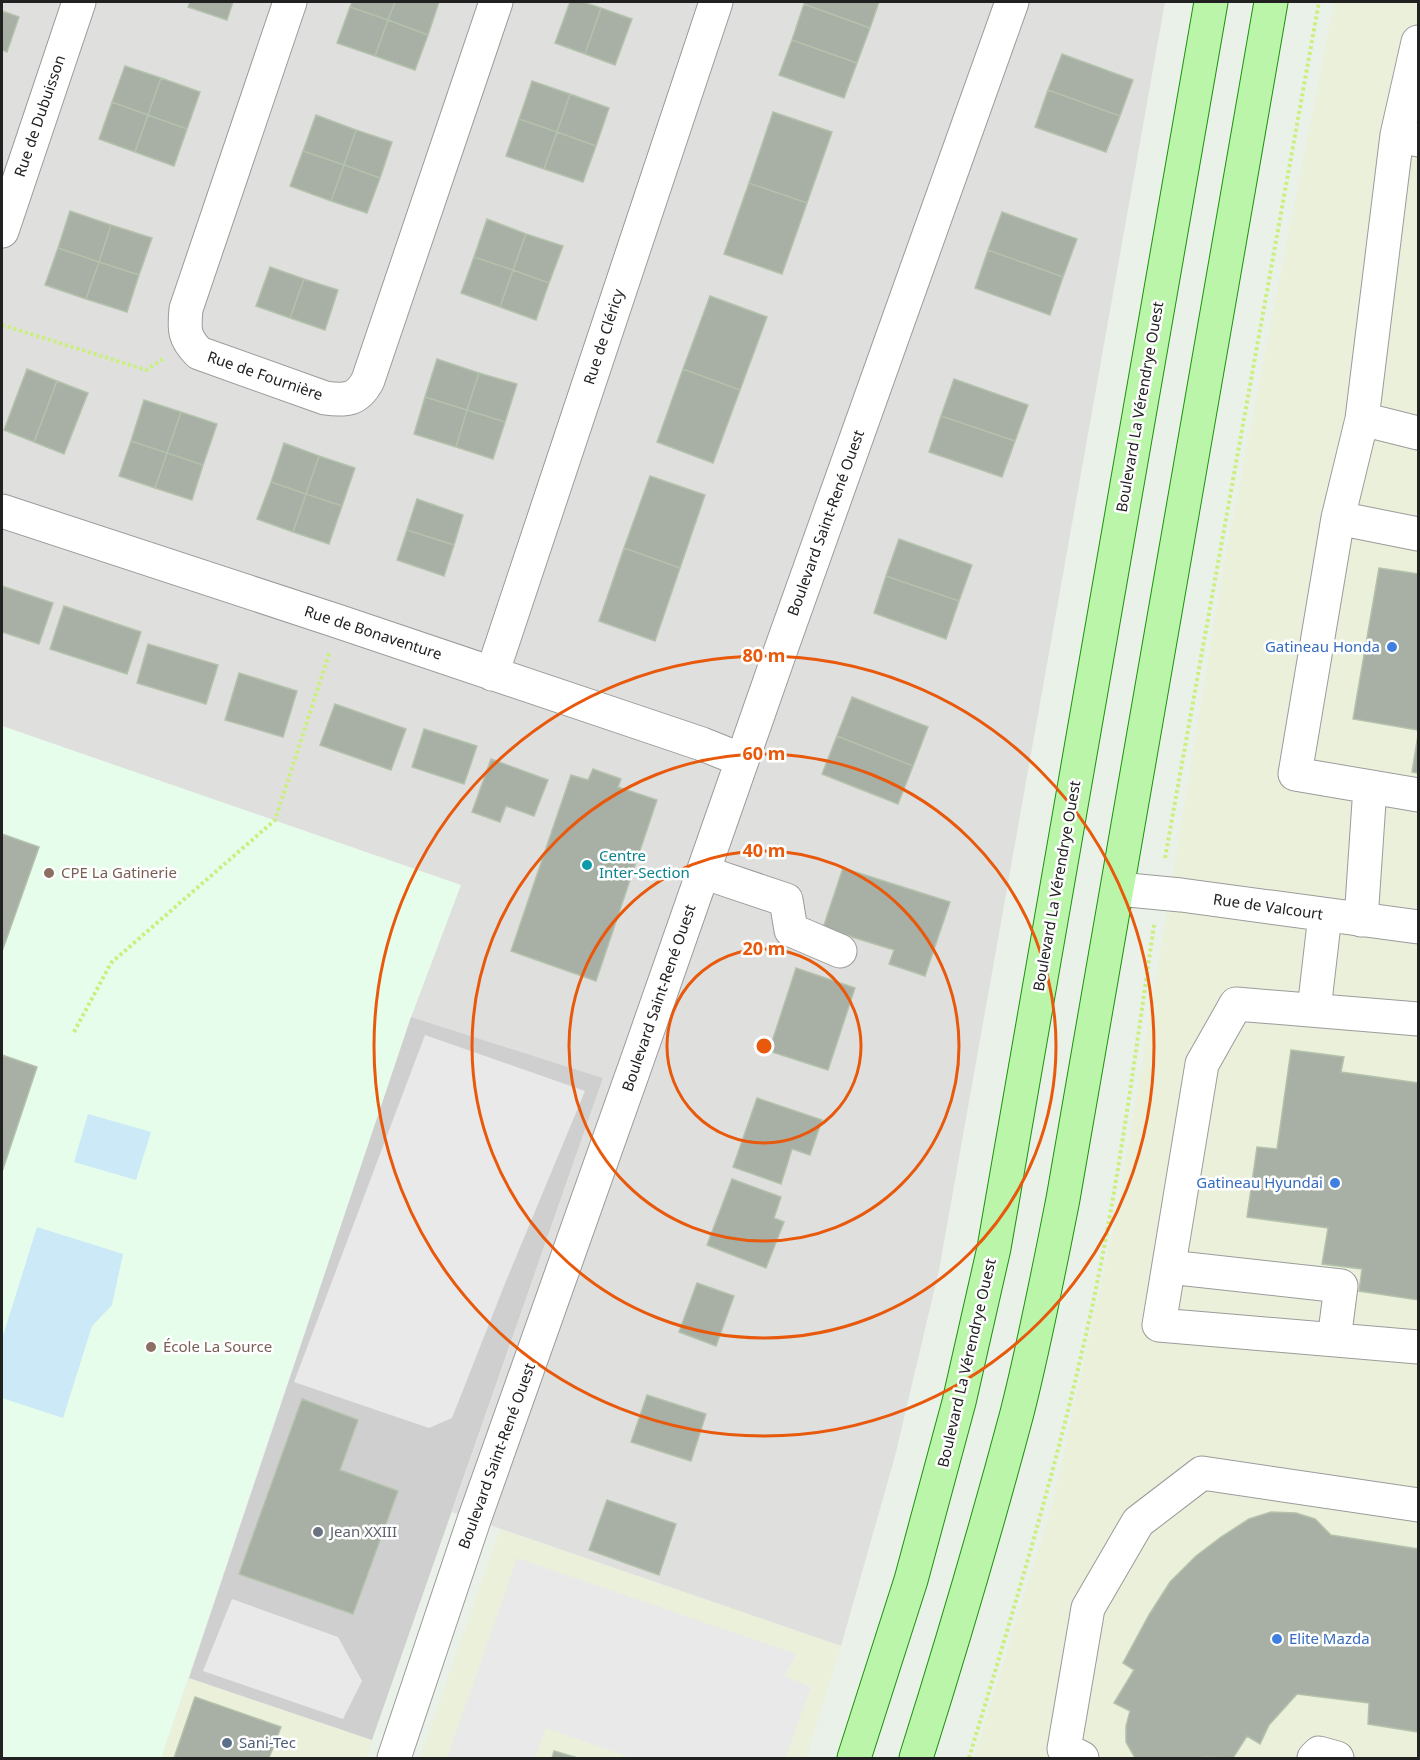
<svg xmlns="http://www.w3.org/2000/svg" width="1420" height="1760" font-family="'Noto Sans',sans-serif">
<rect width="100%" height="100%" fill="#eaf1e9"/>
<path fill="#dfdfde" d="M2,2h1163l-226,1268 -44,186 -54,190 -389,-134 151,-434 -192,-61 49,-132 -458,-159z"/>
<path fill="#eaf0da" d="M1334,2h84v1756h-444l79,-256 65,-294 106,-644z
M500,1529l341,117 -35,112h-386z
M189,1678l183,62 -6,18h-205z"/>
<path fill="#e6fdeb" d="M2,726l459,159 -50,132 -250,741h-159z"/>
<path fill="#cfcfcf" d="M411,1017l192,61 -231,662 -183,-62z"/>
<path fill="#cbe9f6" d="M88,1114l63,18 -15,48 -62,-18z
M37,1227l86,27 -11,51 -20,21 -29,92 -61,-20v-59z"/>
<path fill="#e9e9e9" d="M425,1035l160,56 -81,195 -52,132 -23,10 -135,-46z
M517,1558l279,96 -11,22 26,11 -26,71h-153l-86,-30 -11,30h-88z
M232,1599l106,38 24,44 -19,38 -140,-48z"/>
<path fill="#a8afa5" stroke="#b4c2ac" stroke-width="1.5" d="M190,2h43l-6,18 -39,-13z
M352,2h43l-7,18 -38,-13z
M395,2h44l-11,33 -40,-15z
M570,2h13l18,6 -16,46 -30,-11z
M805,2h74l-9,26 -66,-24z
M804,4l66,24 -13,35 -65,-23z
M350,7l38,13 -13,36 -38,-13z
M601,8l31,11 -17,46 -30,-11z
M2,11l17,6 -12,35 -5,-2z
M388,20l40,15 -13,35 -40,-14z
M792,40l65,23 -13,35 -65,-23z
M1062,54l71,26 -13,36 -72,-26z
M125,66l36,12 -13,37 -36,-13z
M161,78l39,14 -13,37 -39,-14z
M532,81l38,13 -13,38 -38,-13z
M1048,90l72,26 -14,36 -71,-25z
M570,94l39,14 -13,38 -39,-14z
M112,102l36,13 -13,37 -36,-13z
M773,112l59,20 -25,71 -58,-20z
M148,115l39,14 -13,37 -39,-14z
M316,115l40,15 -12,35 -41,-14z
M519,119l38,13 -13,37 -38,-13z
M356,130l36,12 -12,36 -36,-13z
M557,132l39,14 -13,36 -39,-13z
M303,151l41,14 -13,36 -41,-15z
M344,165l36,13 -13,35 -36,-12z
M749,183l58,20 -25,71 -58,-20z
M70,211l41,14 -12,37 -41,-14z
M1002,212l75,27 -14,38 -75,-27z
M487,219l39,15 -13,36 -39,-13z
M111,225l41,13 -13,37 -40,-13z
M526,234l37,12 -14,37 -36,-13z
M58,248l41,14 -13,37 -41,-14z
M988,250l75,27 -13,38 -75,-27z
M474,257l39,13 -13,37 -39,-14z
M99,262l40,13 -12,37 -41,-13z
M270,267l34,12 -14,39 -34,-12z
M513,270l36,13 -13,37 -36,-13z
M304,279l34,11 -13,40 -35,-12z
M710,296l57,21 -27,73 -57,-21z
M437,359l42,14 -12,37 -42,-13z
M27,369l30,12 -23,61 -30,-12z
M683,369l57,21 -27,73 -56,-21z
M479,373l38,11 -12,38 -38,-12z
M954,379l74,26 -13,36 -74,-25z
M57,381l31,12 -24,61 -30,-12z
M425,397l42,13 -11,37 -42,-13z
M144,400l37,12 -14,41 -36,-12z
M467,410l38,12 -12,37 -37,-12z
M181,412l36,12 -14,41 -36,-12z
M941,416l74,25 -13,36 -73,-25z
M131,441l36,12 -12,35 -36,-12z
M284,443l35,13 -13,38 -35,-12z
M167,453l36,12 -11,35 -37,-12z
M319,456l36,12 -13,38 -36,-12z
M650,476l55,19 -25,73 -56,-20z
M271,482l35,12 -13,38 -36,-13z
M306,494l36,12 -13,38 -36,-12z
M417,499l46,16 -9,30 -47,-15z
M407,530l47,15 -10,31 -47,-16z
M899,539l73,26 -13,36 -73,-25z
M624,548l56,20 -25,73 -56,-20z
M1379,568l39,6v156l-65,-11z
M886,576l73,25 -13,38 -72,-26z
M2,586l51,17 -14,41 -37,-12z
M64,606l77,26 -14,42 -77,-25z
M148,644l70,21 -12,39 -69,-21z
M239,673l58,18 -14,46 -58,-17z
M852,697l76,30 -15,39 -76,-30z
M335,704l71,25 -15,41 -71,-25z
M424,729l53,17 -13,38 -52,-17z
M1418,735v38l-6,-1z
M837,736l76,30 -15,38 -76,-30z
M491,759l57,21 -14,36 -28,-10 -6,16 -28,-10z
M593,769l28,10 -3,8 39,13 -61,181 -85,-30 60,-176 17,5z
M2,834l37,13 -36,102 -1,-1z
M843,868l107,34 -25,74 -36,-12 5,-14 -71,-22z
M796,968l59,20 -27,82 -59,-19z
M1291,1050l53,7 -3,15 77,11v217l-59,-9 3,-22 -40,-5 6,-36 -81,-11 10,-70 20,2z
M2,1055l35,12 -35,105z
M757,1098l65,22 -12,35 -18,-6 -11,35 -48,-17z
M732,1179l49,18 -7,21 10,4 -18,46 -59,-23z
M697,1283l37,13 -18,50 -37,-14z
M647,1395l59,19 -15,47 -60,-19z
M302,1399l56,21 -18,50 58,21 -45,123 -114,-40z
M607,1500l69,24 -17,51 -70,-25z
M1271,1512l25,1 19,6 16,16 87,14v183l-50,-8 1,-21 -72,-9 -28,31 -9,19 -13,-8 -14,22 -30,-1 -3,1h-65l-9,-16v-16l4,-15 -16,-8 20,-33 -11,-7 26,-48 21,-33 26,-26 25,-19 28,-18z
M195,1697l86,30 -12,31h-95z
M554,1751l24,7h-26z"/>
<g fill="none" stroke-linecap="round" stroke-linejoin="round">
<defs>
<path id="minor" d="M290,2l-104,307c-2,21 -2,29 13,44l126,45c21,3 33,2 43,-18l128,-378
M1418,42l-21,93 21,5
M1397,135l-35,284 56,14
M2,231l77,-229
M1362,419l-24,99 80,16
M2,511l338,111 362,122 40,16
M1338,518l-43,256 123,21
M492,674l224,-672
M703,872l83,28 5,30 49,21
M1118,889l63,6 237,32
M1361,920l9,-133
M1314,1010l11,-95
M1418,1019l-182,-15 -34,60 -43,261 259,22
M1169,1267l172,19 -7,54
M394,1758l80,-238 164,-462 142,-406 232,-650
M1082,1758l-18,-9 24,-141 50,-86 64,-49 216,32
M1314,1758l5,-5 18,5"/>
<path id="major" d="M854,1758l57,-178 48,-178 35,-154 217,-1246
M916,1758c36,-114 70,-229 101,-345 18,-71 32,-143 46,-214l208,-1197"/>
</defs>
<use href="#minor" stroke="#9b9b9b" stroke-width="35"/>
<use href="#major" stroke="#1c920c" stroke-width="35"/>
<path stroke="#caef7c" stroke-width="4" stroke-dasharray="3 3" stroke-linecap="butt" d="M2,325l144,45 17,-11
M1165,858l154,-856
M74,1032l37,-69 164,-143 55,-169
M969,1758c40,-133 81,-267 112,-402 34,-142 52,-287 73,-431"/>
<use href="#minor" stroke="#fff" stroke-width="33"/>
<use href="#major" stroke="#baf5aa" stroke-width="33"/>
</g>
<g fill="none" stroke="#e8590c" stroke-width="3">
<circle cx="764" cy="1046" r="97"/>
<circle cx="764" cy="1046" r="195"/>
<circle cx="764" cy="1046" r="292"/>
<circle cx="764" cy="1046" r="390"/>
</g>
<g fill="#3f7fe0" stroke="#fff" stroke-width="2">
<circle cx="1392" cy="647" r="6"/>
<circle cx="1335" cy="1183" r="6"/>
<circle cx="1277" cy="1639" r="6"/>
</g>
<circle fill="#0f9aa8" stroke="#fff" stroke-width="2" cx="587" cy="865" r="6"/>
<g fill="#8d6e63" stroke="#fff" stroke-width="2">
<circle cx="49" cy="873" r="6"/>
<circle cx="151" cy="1347" r="6"/>
</g>
<circle fill="#6b7280" stroke="#fff" stroke-width="2" cx="318" cy="1532" r="6"/>
<circle fill="#5c6f8a" stroke="#fff" stroke-width="2" cx="227" cy="1743" r="6"/>
<g text-anchor="middle" stroke-width="5" stroke-linejoin="round" paint-order="stroke">
<g font-size="15" fill="#212121" stroke="#fff">
<text transform="translate(40 116) rotate(-71)" y="5">Rue de Dubuisson</text>
<text transform="translate(604 337) rotate(-72)" y="5">Rue de Cléricy</text>
<text transform="translate(265 376) rotate(19)" y="5">Rue de Fournière</text>
<text transform="translate(1140 407) rotate(-80)" y="5">Boulevard La Vérendrye Ouest</text>
<text transform="translate(826 523) rotate(-70)" y="5">Boulevard Saint-René Ouest</text>
<text transform="translate(373 633) rotate(18)" y="5">Rue de Bonaventure</text>
<text transform="translate(1057 886) rotate(-80)" y="5">Boulevard La Vérendrye Ouest</text>
<text transform="translate(1268 907) rotate(8)" y="5">Rue de Valcourt</text>
<text transform="translate(659 998) rotate(-71)" y="5">Boulevard Saint-René Ouest</text>
<text transform="translate(967 1363) rotate(-77)" y="5">Boulevard La Vérendrye Ouest</text>
<text transform="translate(497 1456) rotate(-70)" y="5">Boulevard Saint-René Ouest</text>
</g>
<g font-size="15" fill="#366cbe" stroke="#fff" text-anchor="end">
<text x="1380" y="652">Gatineau Honda</text>
<text x="1323" y="1188">Gatineau Hyundai</text>
<text x="1289" y="1644" text-anchor="start">Elite Mazda</text>
</g>
<g font-size="15" fill="#0d838f" stroke="#fff" text-anchor="start">
<text x="599" y="861">Centre<tspan x="599" dy="17">Inter-Section</tspan></text>
</g>
<g font-size="15" fill="#785e54" stroke="#fff" text-anchor="start">
<text x="61" y="878">CPE La Gatinerie</text>
<text x="163" y="1352">École La Source</text>
</g>
<g font-size="15" fill="#5b616d" stroke="#fff" text-anchor="start">
<text x="330" y="1537">Jean XXIII</text>
</g>
<g font-size="15" fill="#4e5e75" stroke="#fff" text-anchor="start">
<text x="239" y="1748">Sani-Tec</text>
</g>
</g>
<circle cx="764" cy="1046" r="9" fill="#e8590c" stroke="#fff" stroke-width="3"/>
<g font-size="18" text-anchor="middle" font-weight="bold" fill="#e8590c" stroke="#fff" stroke-width="5" stroke-linejoin="round" paint-order="stroke">
<text x="764" y="662">80 m</text>
<text x="764" y="760">60 m</text>
<text x="764" y="857">40 m</text>
<text x="764" y="955">20 m</text>
</g>
<rect width="1420" height="1760" fill="none" stroke="#212121" stroke-width="6"/>
</svg>
